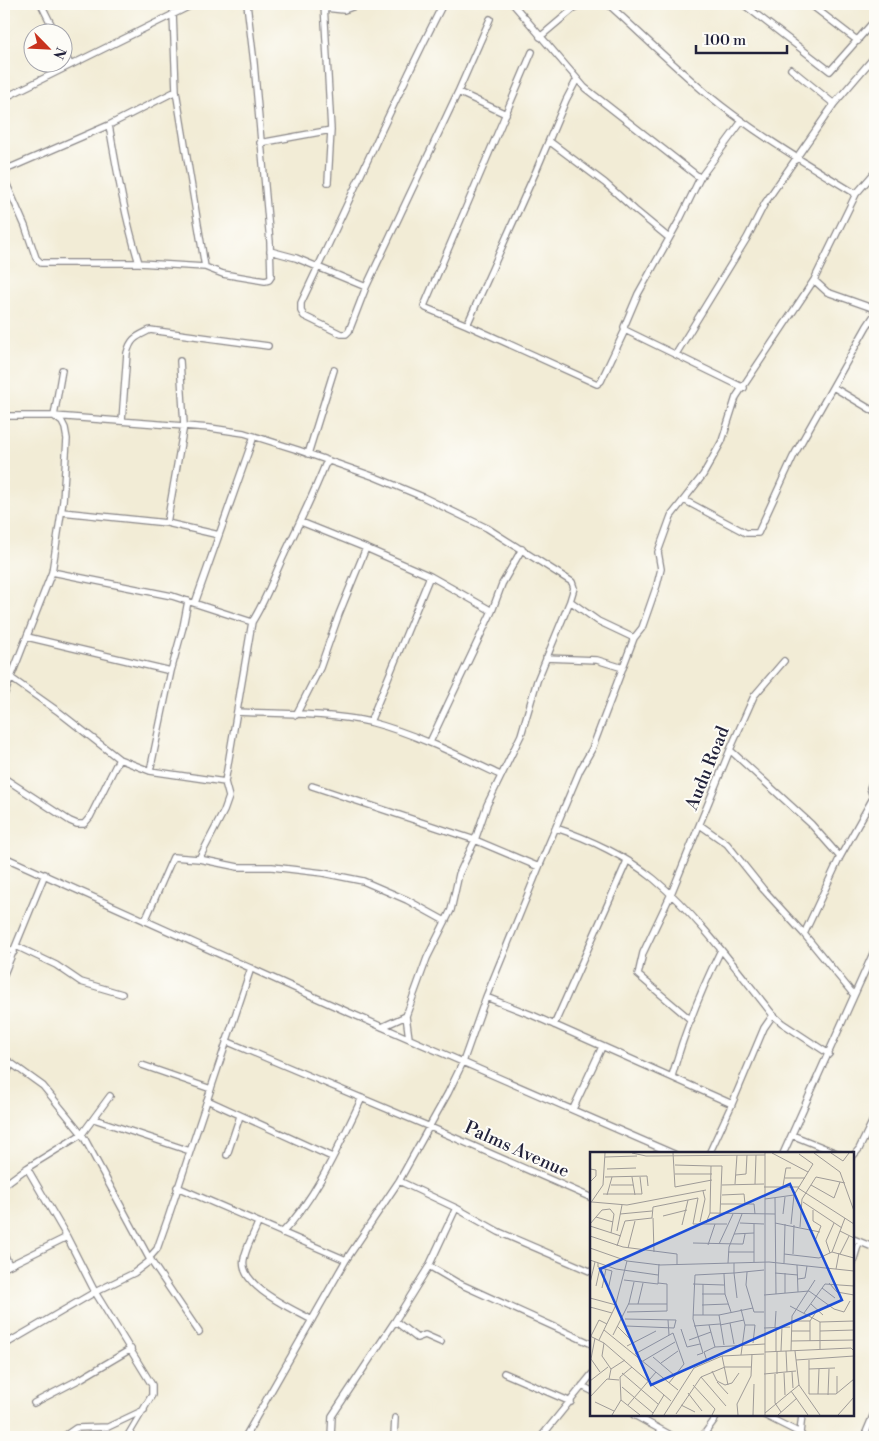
<svg xmlns="http://www.w3.org/2000/svg" width="879" height="1441" font-family="'Libre Bodoni',serif">
<rect width="100%" height="100%" fill="#fdfcf7"/>
<filter id="ink" filterUnits="userSpaceOnUse"><feTurbulence type="fractalNoise" baseFrequency=".02" numOctaves="2"/><feDisplacementMap in="SourceGraphic" scale="10" xChannelSelector="R" yChannelSelector="G"/><feConvolveMatrix kernelMatrix="1 2 1 2 8 2 1 2 1" color-interpolation-filters="sRGB"/></filter>
<filter id="wash" filterUnits="userSpaceOnUse"><feTurbulence type="fractalNoise" baseFrequency=".0096" numOctaves="4" result="noise"/><feDisplacementMap in="SourceGraphic" scale="20" xChannelSelector="R" yChannelSelector="G"/><feGaussianBlur stdDeviation="1.12" result="paint"/><feColorMatrix in="noise" values="0 0 0 0 0 0 0 0 0 0 0 0 0 0 0 0 0 1.4 0 .05"/><feComposite in="paint" operator="in"/></filter>
<g filter="url(#wash)">
<rect width="100%" height="100%" fill="#f2ecd6"/>
</g>
<g filter="url(#ink)">
<g fill="none" stroke-linecap="round" stroke-linejoin="round">
<defs>
<path id="street" d="M41,4l14,28
M324,4l7,126 -3,52
M513,4l72,84 115,90
M608,4c33,30 65,61 99,90 46,38 98,69 149,100
M743,4l87,67 45,-51
M810,4l48,37
M442,6c-50,98 -94,198 -141,297v8l3,5 37,18h5l3,-3 17,-44 92,-195 32,-73
M325,8l19,2 16,-6
M173,13l3,78 29,176
M540,37l39,-33
M62,49l8,15
M532,52l-108,254 2,2 41,17 130,59 4,-3 24,-51
M791,69l43,35
M458,92l48,22
M4,98l190,-94
M742,121l-42,57 -20,41 -42,75 -14,33 1,3 119,58
M109,125c8,46 16,93 30,138
M549,141l56,42 30,27 34,28
M260,143l71,-13
M4,169l8,-2 97,-42 67,-34
M4,178l21,48 11,32 5,5h98l66,4 18,7 42,7 4,-1 2,-3 -1,-35 -16,-179 -7,-59
M270,251l26,7 70,29
M814,280l13,12 48,17
M467,325l69,-154 30,-71 11,-21
M676,354l71,-116 18,-35 69,-99 41,-48
M62,370l-8,46 156,12 34,5 54,17 77,27 48,20 64,31 85,54 2,6 -4,13 -33,80 -16,54 -34,70 -12,35 64,27
M833,387l42,25
M4,416h50l8,6 3,6 2,11 -4,62 -11,71 -48,123
M122,421l5,-68c4,-15 9,-16 23,-23l118,16
M308,454l26,-84
M684,500l62,33h12l35,-76 74,-131 8,-12
M62,512l105,11 52,12
M301,522l65,26 64,28 62,35
M167,523l17,-98 -4,-64
M52,572l120,24 80,26
M570,601l28,20 36,17
M195,603l59,-167
M27,637l144,34
M546,658l51,2 26,8
M4,675l7,3 48,34 60,47 31,12 75,11
M237,712c42,2 92,1 133,10 46,12 88,33 130,53
M296,715l24,-47 19,-54 27,-66
M370,722l60,-146
M430,742l62,-131 10,-27 20,-35
M730,750l81,74 29,33
M150,771l21,-100 12,-44 5,-26
M4,778l66,43 7,3h7l6,-7 29,-58
M312,786l163,54 -16,34 -8,36 -24,48 -21,58 3,22
M874,800l-4,-12 5,-13
M700,825l27,19 36,45 41,45 50,61
M556,828c34,11 71,29 98,51 44,37 83,91 119,136l9,8 47,31
M4,857l346,156 324,141
M199,859l25,-48 5,-14 -4,-15 27,-160c14,-22 22,-46 33,-69 14,-29 28,-58 40,-88l3,-3
M145,921l28,-64 26,2 39,8h34l51,6 40,8 44,19 38,21
M804,934l36,-77 33,-59
M16,946l40,19 25,17 41,12
M4,948l10,4
M4,974l41,-100
M486,997l46,18 200,89
M691,1020l-53,-45 5,-22 28,-59 59,-144 24,-54 30,-35
M554,1025l73,-164
M382,1027l24,-11
M226,1041l204,86 162,71
M4,1058l39,28 39,48 67,124 50,74
M142,1065l69,24
M672,1076c12,-43 29,-86 49,-126
M4,1081l7,-18
M207,1100l125,57
M573,1109l29,-62
M94,1119l96,32
M792,1135l47,19
M709,1154l23,-50 32,-76 9,-13
M783,1154l92,-205
M227,1155l13,-39
M853,1156l6,-7 16,-33
M27,1168l40,69 28,55 57,93v10l-25,42
M399,1181l57,27 43,24 93,40
M4,1185l23,-17 55,-34 28,-38
M177,1187l169,73
M258,1223c-4,11 -12,24 -14,36 -6,27 49,50 68,61
M282,1233c35,-36 58,-90 80,-135
M853,1239l22,9
M4,1253l5,12
M853,1262l6,-20
M429,1266l29,17 134,61
M4,1268l63,-31
M395,1321l22,17 8,-3 16,7
M4,1345l91,-53 39,-19 17,-13 -2,-2 8,-9 11,-31 83,-250
M504,1373l67,29
M582,1386l10,5
M34,1403l48,-25 49,-29
M634,1415l40,22
M764,1415l36,18
M802,1415l-2,18 3,4
M63,1437l13,-9 32,-1 36,-17
M245,1437l101,-177 53,-79 49,-88 15,-31 23,-65 53,-130 41,-97 12,-21 42,-111 8,-10 15,-43 4,-16 -3,-17 13,-36 32,-41 19,-34 14,-44 78,-117 42,-86 19,-22
M331,1437l1,-21 63,-95 34,-55 27,-58
M394,1437l1,-19
M541,1437l51,-63
M702,1437l16,-22
M864,1437l11,-26"/>
</defs>
<use href="#street" stroke="#8a8788" stroke-width="8"/>
<use href="#street" stroke="#fff" stroke-width="5.5"/>
</g>
</g>
<g text-anchor="middle" stroke-width="4" stroke-linejoin="round" paint-order="stroke">
<g font-size="18" fill="#22223b" stroke="#fdfcf7">
<text transform="translate(707 768) rotate(-68)" y="6">Audu Road</text>
<text transform="translate(517 1149) rotate(24)" y="6">Palms Avenue</text>
</g>
</g>
<g transform="translate(590 1152)">
<rect width="264" height="264" fill="#f2ecd6"/>
<path fill="none" stroke="#9f9b98" stroke-width="1" d="M42,1l14,3 119,-1M83,1l2,34 37,-7M182,1l36,19M224,1l26,19 14,39M241,1l12,8 6,-8M15,5l32,-1M85,13l36,1 -1,47 -4,10M121,14h11l-2,48M0,17l6,1v6l-6,6M17,17l29,-1M85,22h37M146,23l10,-1 1,-19M15,25l42,-1 1,10M42,25l3,18M195,26h20M145,32l2,-29M165,32l1,-29M21,33h22M132,33l42,-1M221,33l23,13 6,-16M193,34l3,-18h5M174,35h35M208,36l56,36M13,42h39l-2,-17M17,43l5,-18M132,43l22,-1 1,10M185,46l1,96M175,47l29,-4 19,-31 -14,-10M2,50l35,3 79,-15M213,50l39,26M0,52l13,-19 2,-32M131,52h33l1,10M223,58v11l8,5 -6,15M120,61l65,1M30,62l32,-3M193,62l2,-17M73,64l24,-6M6,65l17,5M63,66l1,34M110,70l5,-23 -2,-8M150,71l24,1M185,71l45,9M0,72l12,-14 8,-1 4,5 -3,19M164,72v38M201,72l3,-29M92,73l6,-25M0,74l31,10M210,75l2,-28 14,-22 29,6M27,79l5,-26M250,79l14,7M144,82l20,-1M0,84l33,11 54,7v11M103,91l46,1h4l2,-10M129,92l14,-30M118,93l7,-21M27,94l8,-25 27,-3 1,-11 45,-9 -5,26h34M0,96l37,13 33,4 109,-3 85,9M38,96l7,-27M138,100h26M242,100l13,-34M240,101l-4,-12 8,-18M194,102l35,4 13,-6 22,6M203,102l1,-29M250,102l9,-18M0,108l26,9 42,6M8,111v4l14,4 -4,19M138,111l1,-16 13,-33M194,111l1,-39M207,113l1,27M246,117l3,-16M157,120l-1,13 8,27h10M185,121l23,2M134,122l1,20 6,18M208,127l7,-1 2,-12M34,128l34,4 1,-20M0,131l5,-21M239,131l8,9 17,3M103,132l31,1M6,134l4,-18M12,136l4,-19M232,136l13,10M195,141v-20M112,142h23M174,143l45,-4 25,18 10,3 6,-11M0,146l26,7M147,146l-3,-25 30,-3M38,152h39M48,152l5,-21M221,152l12,11M112,153l26,-1M200,154l30,16 34,-1M0,155l22,6M37,160l40,-1v-27l-9,-1M214,161l21,-29 29,2M103,163h26l34,-7M113,163v-31M129,163l5,30M35,167l51,1 -2,8 -48,-2M78,168l1,15M201,169h19M140,171l4,21M119,173l6,22M130,173l24,-5M155,173h10l-2,18M27,174l16,16M104,174l26,-2M185,175l1,-16M174,176l26,-1M91,177l6,18 13,-3M14,178l74,60M201,179h19M230,179l34,-1M23,183l16,-32 5,-21M0,184l14,7 67,58M1,184l8,-16 8,4M5,186l-4,21 9,13M9,188l16,-33 12,-46M99,188l22,-8M201,189l63,-1M220,189v-20l8,-12M14,191l-2,13 9,13M37,194l29,-15M230,197v-27M186,199v-24M187,199v23M191,199l1,-24M196,199l1,21M201,199l1,-35 23,-36M205,199l4,34 21,30M175,200l86,-4 3,3M45,202l38,-21 11,31 -15,19M107,203l6,-2 -10,-34 2,-44 39,-2v-10M151,203l4,-30 -4,-16M132,204l6,29M63,205l21,18M206,208l58,-4M53,209l32,-19M117,209l-3,-9 11,-5 50,-3M71,211l17,-12M219,217l26,-1M122,219l5,10 8,4 7,-2 7,-10M202,220l1,16M32,221l36,31M194,221l1,22M174,222l32,-3M185,222v29l6,9M111,225l25,29M19,227l2,-10 14,-9M0,229l18,-14M127,230l11,12M103,233l22,24 -3,6M32,235l31,26M201,239l17,24M98,241l14,18M247,241v-17M219,242h27l18,-15M219,242v-34M228,242l1,-25M238,243l1,-26M0,245l17,-18 12,1M31,248l-1,-23 12,-10M5,250l19,9M38,253l28,-33M91,253l14,7M175,261l34,-28M86,262l25,-37 24,-10h26M22,263l9,-15 19,15M62,263l12,-20M74,263l30,-47 28,-12 42,-2M148,263l-1,-11 14,-28 1,-22M163,263l1,-31M175,263v-262M188,263l19,-17M248,263l16,-18"/>
<path fill="#1d4ed8" fill-opacity="0.15" stroke="#1d4ed8" stroke-width="2.5" d="M200,32l52,116 -191,85 -51,-116z"/>
<rect width="264" height="264" fill="none" stroke="#22223b" stroke-width="2.5"/>
</g>
<rect width="879" height="1441" fill="none" stroke="#fdfcf7" stroke-width="20"/>
<g transform="translate(48 48) rotate(114)"><circle r="24" fill="#fdfcf7" stroke="#a5a5ac"/>
<path d="M0-4L9 19L0 12L-9 19Z" fill="#c8321e"/>
<text y="-8" font-size="14" font-weight="bold" text-anchor="middle" fill="#22223b">N</text>
</g>
<path d="M696 45v8h91v-8" fill="none" stroke="#22223b" stroke-width="2.5"/>
<text x="704" y="45" font-size="15" fill="#22223b" stroke="#fdfcf7" stroke-width="4" paint-order="stroke">100 m</text>
</svg>
